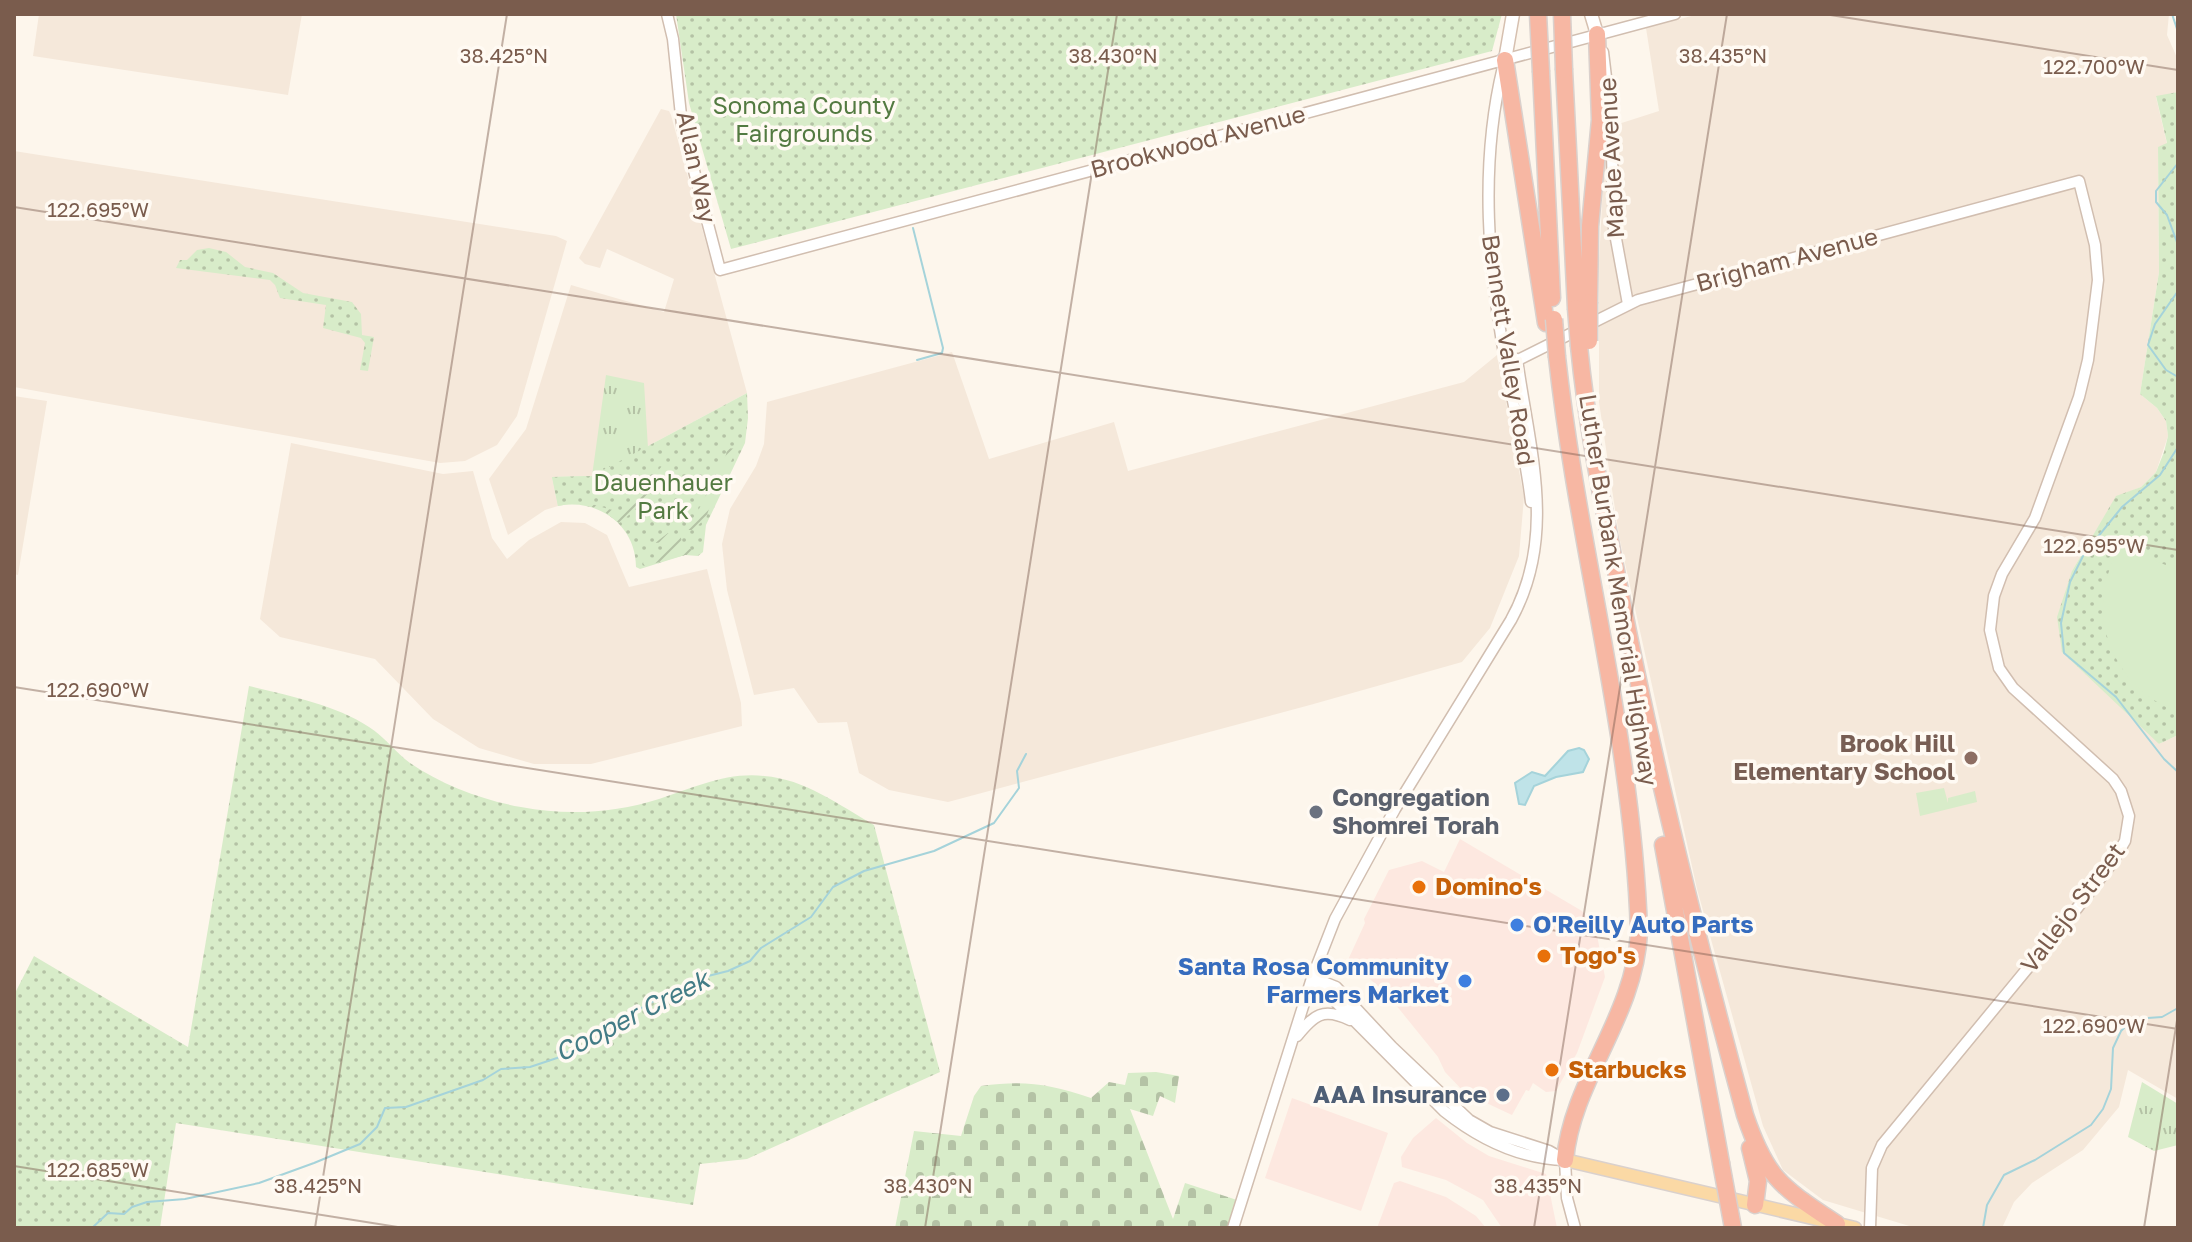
<svg xmlns="http://www.w3.org/2000/svg" width="2192" height="1242" font-family="'Golos Text',sans-serif">
<defs>
<pattern id="grass-tufts" width="24" height="20" patternUnits="userSpaceOnUse" patternTransform="scale(2)"><rect width="24" height="20" fill="#d8ecc9"/><path d="M3 7l-1-3M5 7V3M7 7l1-3M15 17l-1-3M17 17v-4M19 17l1-3" fill="none" stroke="#b4c2a5"/></pattern>
<pattern id="cemetery-stones" width="16" height="16" patternUnits="userSpaceOnUse" patternTransform="scale(2)"><rect width="16" height="16" fill="#d8ecc9"/><path d="M2 7V4a2 2 0 0 1 4 0v3zM10 15v-3a2 2 0 0 1 4 0v3z" fill="#b4c2a5"/></pattern>
<pattern id="park-dots" width="8" height="8" patternUnits="userSpaceOnUse" patternTransform="scale(2)"><rect width="8" height="8" fill="#d8ecc9"/><path d="M2 2h.1M6 6h.1" fill="none" stroke="#b4c2a5" stroke-width="1.8" stroke-linecap="round"/></pattern>
<pattern id="garden-furrows" width="10" height="10" patternUnits="userSpaceOnUse" patternTransform="scale(2)"><rect width="10" height="10" fill="#d8ecc9"/><path d="M-1 1l2-2M0 10L10 0M9 11l2-2" fill="none" stroke="#b4c2a5"/></pattern>
</defs>
<rect width="100%" height="100%" fill="#fdf6ec"/>
<path fill="#f5e8da" d="M39,14h263l-14,81 -255,-39z
M1699,14h470l-2,21 11,25v32l-22,5 11,47 -9,4 1,124 -19,122 17,14 9,13 2,15 -12,36 -15,15 -25,10 -44,74 87,173 19,-9v364l-50,-29 -9,37 -36,43 -51,33 -18,19 -12,26h-86l-93,-28 -40,-30 -20,-44 -66,-237 -78,-353 -20,-134v-140l7,-134 53,-17 -13,-83z
M661,109l8,2 2,4 76,278 -155,83 -40,1 6,29 -13,4 -37,25 -19,-56 37,-50 45,-144 93,27 10,-33 -67,-30 -7,19 -15,-4 -6,-6z
M14,151l542,85 11,5 -50,175 -20,29 -32,16 -25,2 -426,-76z
M952,352l37,107 125,-37 14,49 336,-89 33,-27 27,142 -5,59 -29,72 -28,34 -152,43 -362,97 -59,-12 -30,-17 -12,-51 -29,1 -24,-35 -40,7 -27,-105 -5,-46 8,-35 26,-43 8,-22 3,-42z
M14,396l33,5 -29,174 -4,-1z
M291,443l152,31 30,-3 19,67 15,21 22,-19 32,-18 24,1 22,12 22,52 78,-18 34,134 1,23 -151,38h-57l-55,-16 -46,-29 -58,-60 -95,-22 -20,-18z"/>
<path fill="#fde8e0" d="M1460,839l122,72 14,19 9,47 -28,76 -21,38 -10,1 -13,-9 -4,8 -3,-1 -14,25 -47,-22 -20,-21 -7,-15 -51,-63 -39,-34 17,-37 -1,-4 25,-49 33,-9 22,11z
M1292,1098l96,35 -27,78 -96,-33z
M1436,1118l31,25 22,13 57,18 11,54h-55l-19,-28 -37,-20 -44,-13 -1,-10 12,-19z
M1400,1181l46,16 30,19 10,12h-109l17,-45z"/>
<path fill="url(#grass-tufts)" d="M606,375l38,8 4,65 97,-53 -1,6 -170,102 -16,3 -6,-29 40,-1z
M2142,1082l36,22v41l-24,6 -26,-14z"/>
<path fill="url(#cemetery-stones)" d="M1156,1072l23,4 -4,27 -15,-7 -7,20 -23,-7 43,110 12,-36 52,17 -9,28h-333l19,-97 47,5 13,-40 7,-10c44,-6 68,-2 110,12l18,-16 16,3 3,-12z"/>
<path fill="url(#park-dots)" d="M676,14h826l-10,37 -761,198 -42,-146z
M2178,92v643l-19,9 -97,-92 -5,-35 15,-46 44,-75 25,-9 15,-15 8,-20 4,-16 -2,-15 -9,-13 -17,-14 19,-122 -1,-125 9,-4 -11,-47z
M209,248l17,4 19,15 28,6 30,20 49,9 9,12 1,21 12,2 -6,34 -8,-1 5,-27 -4,-5 -38,-10 3,-23 -46,-7 -5,-13 -5,-5 -94,-12 4,-8h7l10,-10z
M747,393l1,25 -3,25 -39,82 -3,27 -5,4 -13,-1 -45,14 -4,-2c0,-42 -38,-69 -78,-61l-6,-29 40,-1z
M249,686c40,10 85,18 120,41 15,9 26,25 41,36 32,22 72,37 111,44 46,9 94,6 138,-8 35,-11 66,-27 105,-23 41,3 75,29 110,49l66,247 -193,87 -47,5 -7,41 -517,-82 -16,105h-146v-233l20,-39 154,91z"/>
<path fill="url(#garden-furrows)" d="M727,448l11,1 -22,39 -10,30 -13,12h-10l13,-15 30,-60z
M666,461c1,17 -32,52 -47,62l-17,-13 -20,-6c16,-2 30,11 45,5z
M668,533l12,2 3,10 13,7v3h-11l-40,11 -2,-3 3,-6 9,1 7,-4 3,-12 -10,1z"/>
<path fill="#d8ecc9" d="M2119,546l59,24v142c-50,-18 -84,-71 -73,-125 2,-14 9,-28 14,-41z
M1944,788l4,15v-5l27,-7 2,11 -57,14 -4,-23z"/>
<path fill="#bfe3e8" stroke="#a5d3da" stroke-width="2" d="M1579,748l5,2 5,9 -6,13 -27,5 -22,9 -9,19 -6,-1 -4,-21 17,-11 13,4 23,-25z"/>
<g fill="none" stroke-linecap="round" stroke-linejoin="round">
<path stroke="#a5d3da" stroke-width="2" d="M2172,14l6,18
M2178,163l-22,28v11l11,13 11,30
M913,228l30,120 -1,5 -25,7
M2178,291l-23,33 -7,21 18,25 12,7
M2178,447l-18,28 -38,32 -38,47 -14,28 -9,41 3,30 52,44 48,62 14,13
M92,1228l16,-15 16,1 8,-7 15,-5 38,-3 74,-16 55,-20 46,-19 17,-17 8,-19 21,-1 77,-27 18,-11 29,-2 27,-9 15,-8 15,-16 17,-2 42,-27 50,-26 32,-8 22,-10 11,-13 50,-31 22,-30 31,-16 70,-20 60,-28 25,-35 -2,-17 9,-17
M1983,1228l4,-23 17,-30 31,-15 56,-35 12,-16 8,-20 2,-41 8,-17 12,-12 29,-2 16,-9"/>
<defs>
<path id="tertiary" d="M667,14l6,25 9,86 38,145 955,-256
M1603,52l8,67 3,109 14,76
M1503,67c-24,99 -15,203 4,303 8,44 19,88 24,132
M1506,366l132,-66 441,-119 16,64 3,35 -10,80 -9,37 -44,121 -33,56 -8,22 -4,34 9,38 14,20 100,91 8,12 8,25 -4,25 -13,22 -34,44 -196,238 -10,23 -2,60
M1312,978l132,133c34,27 76,48 121,49
M1316,979l20,8 56,60 77,73 21,12 59,19 14,8
M1297,1036c17,-21 26,-29 53,-16
M1565,1160l2,38 8,30
M1233,1228l79,-250 23,-59 60,-110 116,-189c47,-85 18,-172 6,-261"/>
<path id="secondary" d="M1591,14l6,20
M1505,60l8,-46"/>
<path id="primary" d="M1565,1160l290,68"/>
<path id="motorway" d="M1505,60l41,263
M1564,70l12,238
M1541,72l11,226
M1589,302l1,-76 10,-106 -3,-86
M1579,346c8,83 25,164 41,245 34,177 78,351 125,524 22,65 37,72 92,109
M1557,357c21,193 76,381 82,575 -4,85 -67,148 -74,228
M1663,845l58,318
M1750,1148l8,33 -3,24"/>
</defs>
<use href="#tertiary" stroke="#d1beb0" stroke-width="13"/>
<use href="#secondary" stroke="#d6c0b0" stroke-width="15"/>
<use href="#primary" stroke="#dad1cd" stroke-width="15"/>
<use href="#motorway" stroke="#dad1cd" stroke-width="19"/>
<use href="#tertiary" stroke="#fff" stroke-width="10"/>
<use href="#secondary" stroke="#fff" stroke-width="12"/>
<use href="#primary" stroke="#fbd9a5" stroke-width="12"/>
<use href="#motorway" stroke="#f7b7a3" stroke-width="16"/>
<defs>
<path id="motorway-bridge" d="M1538,14l3,58
M1562,14l2,56
M1589,302v39
M1576,308l3,38
M1554,319l3,38
M1721,1163l12,65"/>
</defs>
<use href="#motorway-bridge" stroke="#dad1cd" stroke-width="19" stroke-linecap="butt"/>
<use href="#motorway-bridge" stroke="#f7b7a3" stroke-width="16"/>
</g>
<path fill="none" stroke="#7a5c4d" stroke-width="2" stroke-opacity="0.45" d="M1824,14l354,56M14,207l2164,343M14,687l2164,342M14,1166l390,62M315,1228l192,-1214M925,1228l192,-1214M1534,1228l193,-1214M2144,1228l34,-214"/>
<circle fill="#8d6e63" stroke="#fffaf3" stroke-width="3" cx="1971" cy="758" r="8"/>
<circle fill="#6b7280" stroke="#fffaf3" stroke-width="3" cx="1316" cy="812" r="8"/>
<g fill="#e8710a" stroke="#fffaf3" stroke-width="3">
<circle cx="1419" cy="887" r="8"/>
<circle cx="1544" cy="956" r="8"/>
<circle cx="1552" cy="1070" r="8"/>
</g>
<g fill="#3f7fe0" stroke="#fffaf3" stroke-width="3">
<circle cx="1517" cy="925" r="8"/>
<circle cx="1465" cy="981" r="8"/>
</g>
<circle fill="#5c6f8a" stroke="#fffaf3" stroke-width="3" cx="1503" cy="1095" r="8"/>
<g text-anchor="middle" stroke-width="7" stroke-linejoin="round" paint-order="stroke">
<g font-size="24" fill="#537a41" stroke="#fffaf3">
<text x="804" y="114">Sonoma County<tspan x="804" dy="28">Fairgrounds</tspan></text>
<text x="663" y="491">Dauenhauer<tspan x="663" dy="28">Park</tspan></text>
</g>
<g font-size="24" fill="#7a5c4d" stroke="#fffaf3">
<text transform="translate(1198 142) rotate(-15)" y="8">Brookwood Avenue</text>
<text transform="translate(1612 158) rotate(-93)" y="8">Maple Avenue</text>
<text transform="translate(696 167) rotate(78)" y="8">Allan Way</text>
<text transform="translate(1787 260) rotate(-15)" y="8">Brigham Avenue</text>
<text transform="translate(1508 350) rotate(81)" y="8">Bennett Valley Road</text>
<text transform="translate(1618 590) rotate(81)" y="8">Luther Burbank Memorial Highway</text>
<text transform="translate(2073 908) rotate(-53)" y="8">Vallejo Street</text>
</g>
<g font-size="24" font-weight="bold" fill="#785e54" stroke="#fffaf3" text-anchor="end">
<text x="1955" y="752">Brook Hill<tspan x="1955" dy="28">Elementary School</tspan></text>
</g>
<g font-size="24" font-weight="bold" fill="#5b616d" stroke="#fffaf3" text-anchor="start">
<text x="1332" y="806">Congregation<tspan x="1332" dy="28">Shomrei Torah</tspan></text>
</g>
<g font-size="24" font-weight="bold" fill="#c56008" stroke="#fffaf3" text-anchor="start">
<text x="1435" y="895">Domino's</text>
<text x="1560" y="964">Togo's</text>
<text x="1568" y="1078">Starbucks</text>
</g>
<g font-size="24" font-weight="bold" fill="#366cbe" stroke="#fffaf3" text-anchor="start">
<text x="1533" y="933">O'Reilly Auto Parts</text>
<text x="1449" y="975" text-anchor="end">Santa Rosa Community<tspan x="1449" dy="28">Farmers Market</tspan></text>
</g>
<g font-size="24" font-weight="bold" fill="#4e5e75" stroke="#fffaf3" text-anchor="end">
<text x="1487" y="1103">AAA Insurance</text>
</g>
<g font-size="26" font-style="italic" fill="#437c86" stroke="#fffaf3">
<text transform="translate(632 1016) rotate(-27)" y="9">Cooper Creek</text>
</g>
</g>
<g font-size="20" text-anchor="middle" fill="#7a5c4d" stroke="#fffaf3" stroke-width="7" stroke-linejoin="round" paint-order="stroke">
<text x="504" y="63">38.425°N</text>
<text x="1113" y="63">38.430°N</text>
<text x="1723" y="63">38.435°N</text>
<text x="2094" y="74">122.700°W</text>
<text x="98" y="217">122.695°W</text>
<text x="2094" y="553">122.695°W</text>
<text x="98" y="697">122.690°W</text>
<text x="2094" y="1033">122.690°W</text>
<text x="98" y="1177">122.685°W</text>
<text x="318" y="1193">38.425°N</text>
<text x="928" y="1193">38.430°N</text>
<text x="1538" y="1193">38.435°N</text>
</g>
<rect width="2192" height="1242" fill="none" stroke="#7a5c4d" stroke-width="32"/>
</svg>
